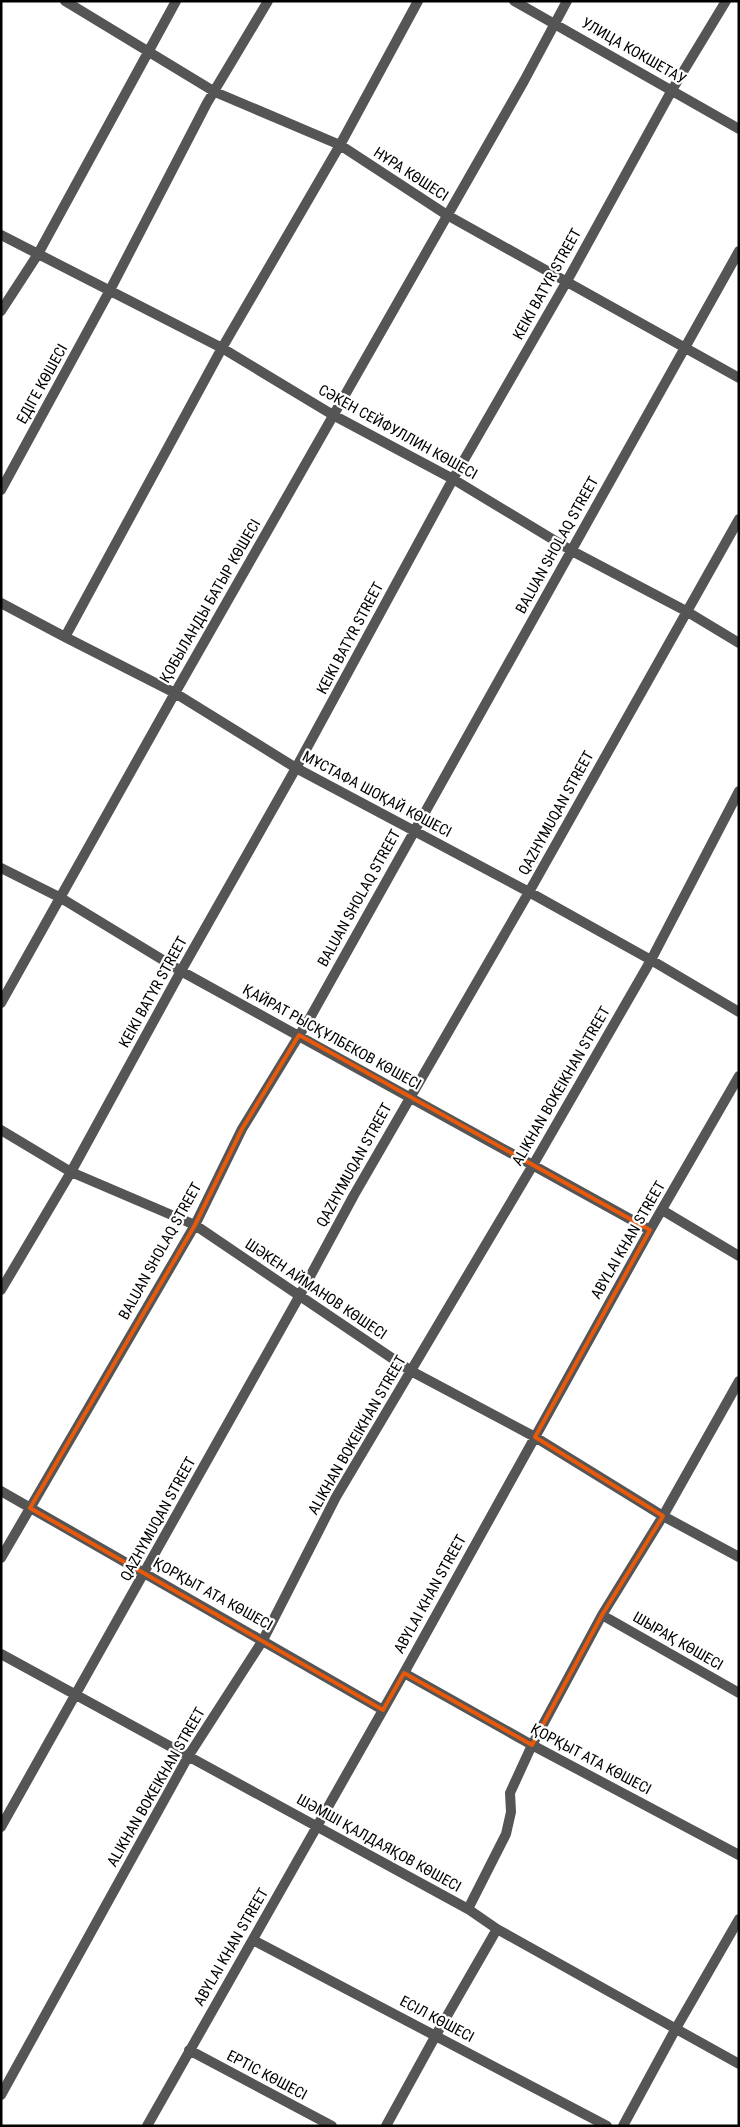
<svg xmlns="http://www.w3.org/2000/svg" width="740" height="2127" font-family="'Roboto Condensed',sans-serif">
<rect width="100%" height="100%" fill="#fff"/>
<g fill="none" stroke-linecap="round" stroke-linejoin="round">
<path stroke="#555" stroke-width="10" d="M65,1l150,91 125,53 107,70 292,163
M514,1l225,128
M1,235l221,113 111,67 120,64 119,72 114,60 53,32
M1,311l37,-57 138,-253
M1,490l108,-198 98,-189 61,-102
M1,603l64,34 110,56 121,75 233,124 122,68 88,52
M65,637l157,-289 118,-203 78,-144
M1,868l60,30 120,73 469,259
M1,1003l174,-310 349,-612 43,-80
M1,1130l70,42 124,53 216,146 124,66 128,79 76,41
M662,1210l77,46
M1,1290l70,-118 110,-201 115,-203 157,-289 114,-198 105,-191 54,-89
M1,1491l382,219
M1,1558l194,-333 47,-96 69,-113 428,-765
M602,1615l137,78
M1,1654l467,255 29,20 242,135
M404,1673l128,72 207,110
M1,1827l299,-532 54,-100 175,-303 210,-373
M468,1909l38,-75 5,-22 -1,-19 22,-48 70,-130 61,-99 76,-135
M253,1940l354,186
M189,2050l143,76
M1,2095l188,-340 74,-115 73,-143 197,-332 118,-205 88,-169
M147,2126l257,-453 246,-443 89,-154
M386,2126l50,-91 61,-106
M623,2126l52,-96 64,-111"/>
</g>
<path fill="none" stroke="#e8590c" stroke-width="4" stroke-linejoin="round" d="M299,1035l351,195 -115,207 128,79 -61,99 -70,130 -128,-72 -21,37 -353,-202 165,-283 47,-96z"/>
<g text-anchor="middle" stroke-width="4.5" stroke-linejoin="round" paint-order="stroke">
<g font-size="15" fill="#000" stroke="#fff">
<text transform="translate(634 51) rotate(30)" y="5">УЛИЦА КОКШЕТАУ</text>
<text transform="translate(411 174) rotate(33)" y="5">НҰРА КӨШЕСІ</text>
<text transform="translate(547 284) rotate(-61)" y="5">KEIKI BATYR STREET</text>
<text transform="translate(42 384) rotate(-61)" y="5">ЕДІГЕ КӨШЕСІ</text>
<text transform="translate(398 432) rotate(29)" y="5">СӘКЕН СЕЙФУЛЛИН КӨШЕСІ</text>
<text transform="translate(557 545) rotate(-61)" y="5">BALUAN SHOLAQ STREET</text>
<text transform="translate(210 601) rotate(-60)" y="5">ҚОБЫЛАНДЫ БАТЫР КӨШЕСІ</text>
<text transform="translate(350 638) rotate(-62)" y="5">KEIKI BATYR STREET</text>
<text transform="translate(377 794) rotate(28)" y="5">МҰСТАФА ШОҚАЙ КӨШЕСІ</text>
<text transform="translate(556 813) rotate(-61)" y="5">QAZHYMUQAN STREET</text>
<text transform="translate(359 898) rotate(-61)" y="5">BALUAN SHOLAQ STREET</text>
<text transform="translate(153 992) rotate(-61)" y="5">KEIKI BATYR STREET</text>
<text transform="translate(332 1037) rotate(29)" y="5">ҚАЙРАТ РЫСҚҰЛБЕКОВ КӨШЕСІ</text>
<text transform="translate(561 1086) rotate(-60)" y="5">ALIKHAN BOKEIKHAN STREET</text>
<text transform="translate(354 1165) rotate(-61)" y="5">QAZHYMUQAN STREET</text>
<text transform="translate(628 1240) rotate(-60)" y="5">ABYLAI KHAN STREET</text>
<text transform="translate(160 1251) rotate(-61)" y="5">BALUAN SHOLAQ STREET</text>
<text transform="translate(316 1289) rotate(34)" y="5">ШӘКЕН АЙМАНОВ КӨШЕСІ</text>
<text transform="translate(357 1435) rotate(-60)" y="5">ALIKHAN BOKEIKHAN STREET</text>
<text transform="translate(158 1519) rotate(-61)" y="5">QAZHYMUQAN STREET</text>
<text transform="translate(213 1594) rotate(29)" y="5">ҚОРҚЫТ АТА КӨШЕСІ</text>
<text transform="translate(430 1594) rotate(-61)" y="5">ABYLAI KHAN STREET</text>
<text transform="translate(678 1641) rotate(30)" y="5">ШЫРАҚ КӨШЕСІ</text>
<text transform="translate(591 1759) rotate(28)" y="5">ҚОРҚЫТ АТА КӨШЕСІ</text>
<text transform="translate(156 1787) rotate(-60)" y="5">ALIKHAN BOKEIKHAN STREET</text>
<text transform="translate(379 1843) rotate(29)" y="5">ШӘМШІ ҚАЛДАЯҚОВ КӨШЕСІ</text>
<text transform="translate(231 1947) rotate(-60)" y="5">ABYLAI KHAN STREET</text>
<text transform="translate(437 2019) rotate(28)" y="5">ЕСІЛ КӨШЕСІ</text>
<text transform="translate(267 2075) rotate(28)" y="5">ЕРТІС КӨШЕСІ</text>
</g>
</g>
<rect width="740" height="2127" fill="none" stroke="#000000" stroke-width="5"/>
</svg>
